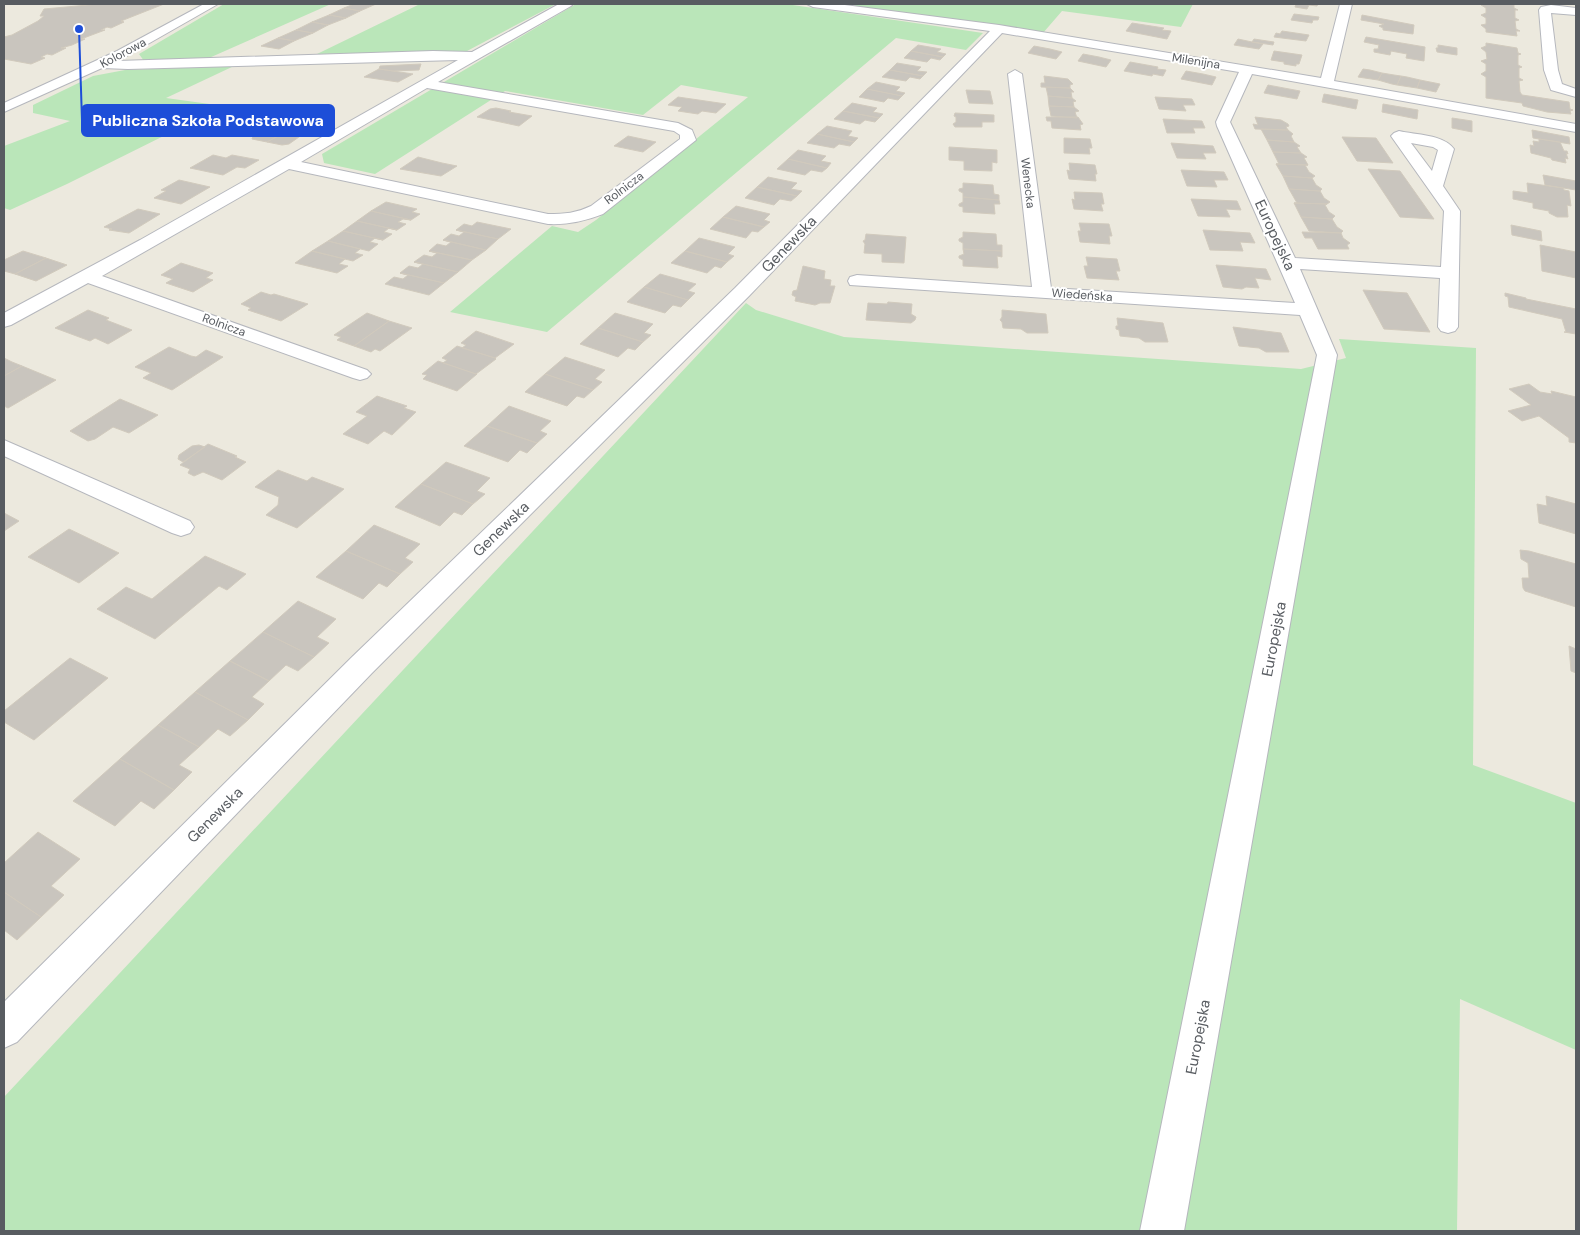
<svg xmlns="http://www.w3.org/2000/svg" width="1580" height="1235" font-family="'DM Sans',sans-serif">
<rect width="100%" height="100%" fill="#ece9de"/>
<path fill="#bae6b9" d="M224,4h107l-122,54 -65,3 -5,-7z
M420,4h136l-89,47 -150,3z
M576,4h210l197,29 -17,17 -70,-12 -349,294 -97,-20 102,-86 26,6 18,-12 152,-123 -67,-12 -38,30 -138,-24 -130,83 -51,-11 -2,-9z
M858,4h335l-12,23 -119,-16 -19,22 -189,-27z
M234,66l-68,32 58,8 -157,78 -57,26 -6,-2v-62l66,-25 -37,-8v-8l60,-29 32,-6z
M746,303l10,7 88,27 457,32 45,-11 -7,-19 137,9 -3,417 103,38v247l-116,-51 -3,232h-1453v-134z"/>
<path fill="#c9c5be" stroke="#d1cabd" d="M99,4h65l-43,17 3,1 -13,6 -4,-1 -6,3h4l-24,9h4l-13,6 -11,3h5l-14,7 -5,-1 -6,3 4,1 -14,6 -27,-5v-22l8,-2 26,-14 6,-5h-4l4,-7z
M354,4h22l-16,7 -16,-3z
M1296,4h22l-1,2 -8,-1 -2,4 -12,-2z
M1484,4h30v4l4,2h-3v8l4,2 -4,1 1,8 4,2h-4l1,5 -31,-4v-3l-5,-4 5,-1v-6l-5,-3 5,-2v-5l-5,-3z
M344,8l16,3 -14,7 -17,-3z
M1294,14l25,3 -1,3h-5l-1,3 -21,-3z
M329,15l17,3 -18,7 -16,-3z
M1362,15l52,10 -1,9 -30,-4v-2l-4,-2 5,-2 -23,-4z
M312,22l16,3 -15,8 -17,-3z
M1132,23l32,5 -2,2 9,1 -4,8 -41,-8z
M296,30l17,3 -19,8 -16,-3z
M1282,31l27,4 -3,6 -32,-4 2,-4 4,1z
M1366,37l59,10 -1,14 -18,-3 1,-4 -16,-3 -1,4 -16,-3v-3h4l1,-4 -15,-3z
M278,38l16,3 -15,8 -18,-3z
M1238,39l14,3 11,2 -4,5 -25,-4z
M1254,39l20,3 -1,3 -21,-3z
M1486,43l31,5 1,5 3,1 -3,1v10l4,2 -3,1v10l4,2 -4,1 1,11 2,3 47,7 1,7 3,1 -3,1 1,3 -24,-2 -24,-6 -1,-3 -36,-5v-21l-5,-3 5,-3v-7l-5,-3 6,-2 -1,-7 -5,-4 5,-2z
M918,45l23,4 -4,3 9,2 -3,3 -32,-6z
M1438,45l19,3v7l-20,-3 -1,-4h2z
M1034,46l16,3 12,3 -6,7 -28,-6z
M911,51l32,6 -3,3 -9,-2 -4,4 -23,-4z
M1274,51l28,4 -3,9h-3v2l-12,-2v-2l-13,-2z
M1083,54l16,3 12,3 -5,7 -28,-6z
M1130,62l28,5 -1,2 9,1 -3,6 -10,-2 -1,2 -28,-5z
M897,63l24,4 -4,4 10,1 -4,4 -33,-6z
M421,64l-2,6 -26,1 -14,-2 1,-3z
M379,69l14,2 20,3 -15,8 -34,-5z
M1363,69l7,1 12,3 -4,7 -20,-3z
M890,70l33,6 -3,3 -10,-2 -4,4 -24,-4z
M1186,71l17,3 13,3 -4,8 -31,-6z
M1382,73l12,2 7,1 -4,9 -5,-1 -14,-4z
M1044,76l24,3 5,5 -3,1v3l-29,-1v-4h4z
M1401,76l6,1 13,3 -3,8 -20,-3z
M1420,80l20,4 -4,8 -19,-4z
M876,82l24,5 -4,4 9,2 -3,3 -35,-7z
M1268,85l32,6 -3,8 -33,-6z
M1046,87l24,1 4,4h-3l1,6 -24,-2z
M867,89l35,7 -4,4 -10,-2 -4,4 -25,-5z
M966,90l24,1 3,13 -24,-1z
M1324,94l34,6 -2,9 -34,-7z
M1048,96l24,2 4,3 -3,1 1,5 -25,-1z
M678,97l48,7 -10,9 -14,-2 -4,3 -20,-3 4,-4 -14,-2z
M1155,97l37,2 3,6h-12l3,6 -27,-2z
M852,103l25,5 -4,4 10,2 -4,4 -36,-7z
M1383,104l35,6 -1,9 -35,-7z
M1049,106l25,1 5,4 -4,1 2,6 -26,-2z
M496,108l15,3 -2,1 23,4 -13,10 -42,-9 13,-8z
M843,111l36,7 -4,4 -10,-2 -5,4 -26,-5z
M955,113l39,2v7h-12v5h-27l-2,-3 3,-2v-5l-2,-1z
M1046,117h32l5,7 -3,1 1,5 -29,-2 -1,-7h-4z
M1255,117l26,3 7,4 1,2 -3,1 2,3 -33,-1 -2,-5 5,1z
M1452,118l20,3v11l-20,-4z
M1163,119l39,2 3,7h-12l2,5h-28z
M276,126l15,3 -24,13 -15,-3 1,-3z
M827,126l25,5 -4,5 10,2 -4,4 -37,-8z
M291,129l15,3 -17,12 -7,1 -15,-3z
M1261,129l27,1 5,4 -2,2 3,6 -27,-2z
M1532,130l37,7 1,7 -37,-6z
M817,134l37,8 -4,4 -11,-2 -5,4 -27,-5z
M628,136l28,6 -13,10 -29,-6z
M1342,137l34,1 17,25 -36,-2z
M1064,138l26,1 2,9h-3l1,6 -26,-1z
M1539,139l21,3 4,9h3l1,3 -2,-1 2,6 -3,-1 1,5 -14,-3 -1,-2 -20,-5 -1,-8 4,1 -1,-5 6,1z
M1267,140l27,2 6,4 -3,1 4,6 -28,-1z
M1171,143l42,3 3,7h-13l3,6 -29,-1z
M949,147l48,3v13l-5,-1v9l-28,-1v-9l-15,-1z
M798,150l28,6 -5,5 10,2 -4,5 -39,-9z
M1273,152l28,1 6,4 -3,1 4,7 -32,-1h3z
M213,155l13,3 6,-3 27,5 -14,8 -8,-1 -14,8 -33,-7z
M418,157l24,6 15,3 -16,10 -41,-7z
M788,159l39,9 -5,4 -11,-2 -6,5 -28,-6z
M1069,163l26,2 2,9h-2l1,7 -27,-2 -2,-9 3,1z
M1276,164l32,1h-3l4,7 6,4 -3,2 -29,-2z
M1368,169l32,2 34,48 -34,-2z
M1181,170l43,2 4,8h-14l3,7 -30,-1z
M1543,175l33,6v9l-31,-5z
M1283,176l29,2 4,7 6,4 -2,2 -31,-2z
M768,177l29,6 -6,6 11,2 -5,5 -40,-9z
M179,180l31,7 -29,17 -27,-6 12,-7 -5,-1z
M963,183l30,2 1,9 5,1v5l-36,-3v-4l-4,-2v-2l4,-1z
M1527,183l36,5 1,2 5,1 2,15 -4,-1 1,12h-11l-8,-4v-2l-16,-3v-5l-20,-4v-8l15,2z
M757,187l40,9 -6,5 -11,-2 -6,6 -29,-7z
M1289,189l31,2 4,7 6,4 -3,2 -33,-1h3z
M1074,192l28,1 2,11h-3l2,7 -29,-2 -2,-10 3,1z
M963,197l36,3 1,4h-6l1,10 -32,-2v-5l-4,-1v-2l4,-2z
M1191,199l46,2 4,9 -15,-1 4,8 -32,-1z
M386,202l31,7 -5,3 8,2 -9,6 -40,-9z
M1294,203l33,1 -2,1 4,7 6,4 -3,3 -31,-2z
M736,206l34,8 -6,6 6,2 -6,5 -41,-10z
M138,209l22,5 -31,19 -20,-3 3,-1 -8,-2z
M371,211l40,9 -8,-1 -5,3 8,2 -9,6 -40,-9z
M723,217l41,10 -6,5 -6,-1 -6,7 -36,-9z
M1301,217l31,2 5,8 6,4 -2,2 -32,-2z
M357,221l40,9 -8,-2 -5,4 8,2 -9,6 -40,-9z
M477,222l34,7 -13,10 -42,-9 8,-6 8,2z
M1079,223l30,1 3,12h-3l1,8 -30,-2 -2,-11h3z
M1511,225l30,6 1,10 -30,-6z
M456,230l42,9 -12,11 -43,-10 8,-6 8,2 5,-4z
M1203,230l47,3 5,10 -15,-1 3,9 -33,-1z
M343,231l40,9 -8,-2 -5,4 8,2 -9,7 -41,-10z
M963,232l33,2 1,11h5v6l-39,-2v-6l-4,-2v-2l4,-2z
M1302,232l39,1 2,5 7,5 -3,2 2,4h-31l-6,-11h-7z
M866,234l40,3 -2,26 -22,-1v-8l-18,-1 1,-9 -2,-3 2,-1z
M699,238l36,9 -7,7 6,2 -7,6 -42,-11z
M443,240l43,10 -14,10 -43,-9 8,-7 9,2 5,-4z
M328,241l32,8 -5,4 8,2 -10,6 -41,-10z
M1540,245l36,7v26l-34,-7z
M963,249l39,2v6l-5,-1 1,12 -35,-2v-6l-4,-2v-2l5,-2z
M23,251l23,7 -31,16 -11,-3v-11z
M312,251l33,8 -6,5 9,2 -11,7 -42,-10z
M429,251l43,9 -14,12 -44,-10 10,-7 8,2 5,-4z
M685,251l42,11 -6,6 -6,-2 -8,7 -36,-10z
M1086,257l31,2 3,12h-4l3,9 -32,-2 -3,-12h4z
M46,258l21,7 -31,16 -21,-7z
M414,262l44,10 -14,11 -44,-10 9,-7 9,2 5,-4z
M181,263l32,10 -7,5 7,2 -20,12 -27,-9 7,-4 -12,-4z
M1216,265l50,4 5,11 -16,-2 4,10 -13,-1 -4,2 -19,-2z
M803,266l22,5 -1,8 7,1 -1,6h5l-5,17h-10l-5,2 -20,-4 1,-4 -4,-2 1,-4 4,-1z
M400,273l44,10 -15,12 -44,-11 9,-7 9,2 5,-4z
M660,274l36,10 -8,7 7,2 -7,7 -44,-13z
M644,287l44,13 -7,7 -8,-2 -8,8 -38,-11z
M1363,290l44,3 23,39 -46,-3z
M261,292l10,3 3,-1 34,10 -27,17 -33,-11 3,-2 -10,-4z
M1505,293l21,5v1l50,10v25l-12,-2h2l-4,-13 -53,-12 -1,-10 -3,-1z
M888,302l24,2 -1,10 5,3 -1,3 -4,3 -45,-3 2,-17 19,1z
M88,310l21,8 -3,2 26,10 -24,14 -13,-6 -5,3 -35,-13z
M1002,310l44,4 2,19h-21l-6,-4 -18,-1 -1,-6 -2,-2 2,-3z
M367,313l22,8 -35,25 -17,-6 4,-3 -7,-2z
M615,313l38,11 -9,9 7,2 -8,7 -45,-14z
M1117,318l46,5 5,19h-23l-6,-4 -19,-2 -1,-6 -3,-1v-3h2z
M389,321l23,7 -32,23 -5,-2 -4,3 -17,-6z
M1233,327l48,6 8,19h-23l-7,-4 -20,-2z
M598,328l45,14 -8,8 -7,-2 -10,9 -38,-13z
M476,331l38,13 -19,14 -33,-10 4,-3 -5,-2z
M457,346l38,12 1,1 -20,15 -33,-11 4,-3 -5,-2z
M169,347l22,9 5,1 10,-7 17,7 -51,33 -29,-12 8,-5 -16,-6z
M565,357l40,13 -10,9 7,3 -9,8 -48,-16z
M4,358l8,4 10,4 -18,10z
M438,361l38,13h1l-20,17 -34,-12 4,-4 -5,-1z
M22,366l34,14 -48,28 -4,-2v-30z
M545,374l48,16 -9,8 -7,-2 -10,10 -42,-14z
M1529,384l11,8 12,2 -1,-3 25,6v46l-7,-1v-4l-30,-22 -17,5 -14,-10 23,-6 -22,-16z
M377,396l30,10 -3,2 12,4 -24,23 -8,-4 -16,13 -25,-10 24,-18 -11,-4z
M120,399l38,16 -29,18 -16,-6 -18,12 -7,2 -18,-10z
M509,406l42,15 -11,10 7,3 -10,9 -50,-17z
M487,426l50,17 -10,10 -7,-3 -12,12 -44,-16z
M208,444l29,12 -2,1 11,5 -24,18 -19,-8 -9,4 -6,-3 2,-4 -10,-4z
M199,445l6,2 -22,15 -5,-3 1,-4 13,-9z
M446,462l44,16 -13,13 8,3 -12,10 -52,-20z
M278,470l29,11 5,-4 32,12 -47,39 -31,-13 12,-10 1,-8 -24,-10z
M421,484l52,20 -11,11 -8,-3 -14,14 -45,-19z
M1546,496l30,8v30l-37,-11 -2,-19 10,2z
M4,513l15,8 -15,10z
M374,525l46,19 -15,14 8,4 -13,12 -54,-23z
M69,529l50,24 -40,30 -51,-26z
M1520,550l9,1 47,13v43l-51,-16 -2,-3 -1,-10h7l-1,-15 -7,-4z
M346,551l54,23 -13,13 -8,-4 -16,16 -47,-22z
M205,556l41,18 -19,16 -8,-4 -64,53 -58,-30 29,-22 26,12z
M298,601l38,18 -19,18 12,6 -15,14 -51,-25z
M263,632l51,25 -16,14 -12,-6 -17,16 -39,-20z
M1569,646l7,3v24l-5,-2z
M70,658l38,20 -74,62 -30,-18v-11z
M230,661l39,20 -17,16 12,7 -16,16 -53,-28z
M195,692l53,28 -18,16 -12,-7 -19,18 -41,-22z
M158,725l41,22 -20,18 13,7 -18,18 -54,-31z
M120,759l54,31 -20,19 -13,-8 -26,25 -42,-25z
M38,832l42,27 -29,27 13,9 -23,22 -37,-25v-29z
M4,892l37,25 -24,23 -13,-10z"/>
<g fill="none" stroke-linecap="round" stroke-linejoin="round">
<defs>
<path id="minor" d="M204,4h14l-100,57 315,-10 39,1 87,-48h14l-2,2 -133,76 240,41 14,7 4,10 -93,74c-18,7 -36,11 -55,10l-259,-55 -187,107 265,94 4,4 -4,4 -7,2 -7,-2 -265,-95 -77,42 -7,2v-14l136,-73 318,-180 -330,9 -26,-1 -98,44v-9l113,-52zM427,88l247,43 6,4v4l-89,67c-14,7 -27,8 -43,8l-247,-52z
M807,4h30l162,21 322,53 19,-74h12l-18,77 242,43v8l-324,-58 -22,48 65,136 146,9 3,-56 -53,-75 3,-3 5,-2c17,4 44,3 55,18l-11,37 17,25 -2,116 -3,4 -7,2 -7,-2 -3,-4 2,-49 -140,-9 37,86 -153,876h-44l177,-876 -17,-40 -450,-30 -2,-4 2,-4 7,-2 175,12 -24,-213 7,-4 7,4 29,214 244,15 -78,-177 -1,-4 23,-50 -237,-39 -253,263 -377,377 -355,369 -13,6v-46l348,-345 383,-369 255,-257 -177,-24zM1411,143l22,4 5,3 -6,21z
M1551,5l25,3v7l-25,-2 7,57 4,14 14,5v8l-25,-7 -7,-20 -5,-60 2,-3z
M4,440l186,81 4,6 -4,6 -9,3 -9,-3 -168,-77z"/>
</defs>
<use href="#minor" stroke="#b5b7bd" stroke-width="2"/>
<use href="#minor" fill="#fff" fill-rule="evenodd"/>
</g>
<g text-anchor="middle" stroke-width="4" stroke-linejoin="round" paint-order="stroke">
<g font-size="12" fill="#585c61" stroke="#fff">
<text transform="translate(123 53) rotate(-28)" y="4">Kolorowa</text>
<text transform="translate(1196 61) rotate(9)" y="4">Milenijna</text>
<text transform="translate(1028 183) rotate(83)" y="4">Wenecka</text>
<text transform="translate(624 188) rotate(-37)" y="4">Rolnicza</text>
<text transform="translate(1082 295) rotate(4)" y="4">Wiedeńska</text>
<text transform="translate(224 325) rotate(20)" y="4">Rolnicza</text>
</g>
<g font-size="15" fill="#585c61" stroke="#fff">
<text transform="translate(1275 235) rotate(65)" y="5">Europejska</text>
<text transform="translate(789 244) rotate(-46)" y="5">Genewska</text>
<text transform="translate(501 529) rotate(-44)" y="5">Genewska</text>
<text transform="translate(1274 639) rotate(-79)" y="5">Europejska</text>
<text transform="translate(215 815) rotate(-45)" y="5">Genewska</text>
<text transform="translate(1198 1037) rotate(-79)" y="5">Europejska</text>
</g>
</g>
<path fill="none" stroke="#1d4ed8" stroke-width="2" d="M79 29L82 120"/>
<circle fill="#1d4ed8" stroke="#fff" stroke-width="2" cx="79" cy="29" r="5"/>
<rect fill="#1d4ed8" stroke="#1d4ed8" stroke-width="2" x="82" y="105" width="252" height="31" rx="5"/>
<g font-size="16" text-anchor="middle" font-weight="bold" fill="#fff">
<text x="208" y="126">Publiczna Szkoła Podstawowa</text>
</g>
<rect width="1580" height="1235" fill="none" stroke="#585c61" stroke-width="10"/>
</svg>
